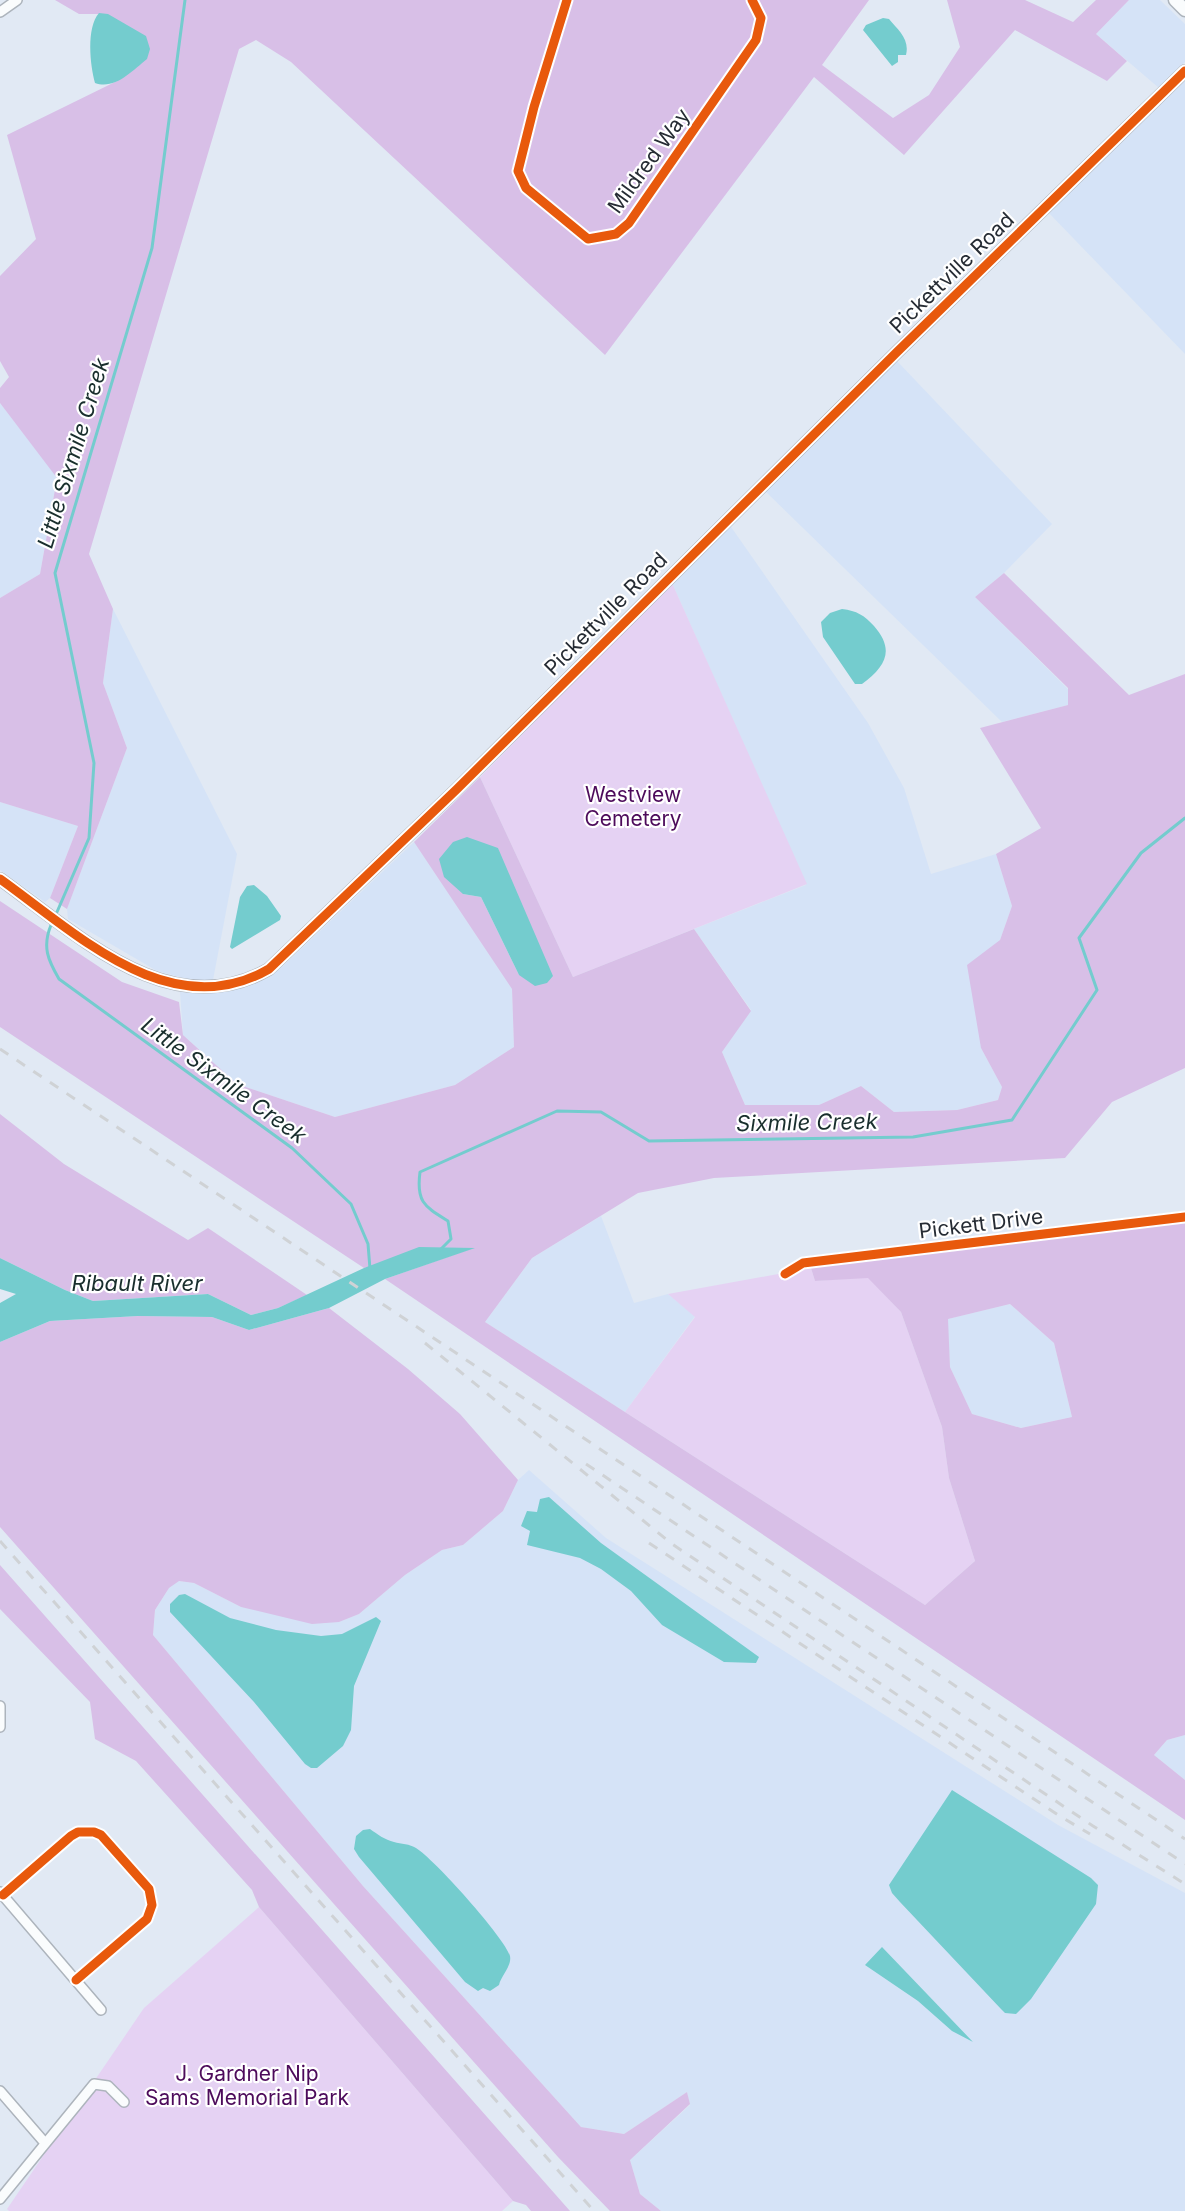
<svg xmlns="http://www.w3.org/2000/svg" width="1185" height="2211" font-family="Inter,sans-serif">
<rect width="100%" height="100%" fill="#e1e9f4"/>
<path fill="#d5e3f7" d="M1129,0h31l25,24v38l-26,26 -63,-54z
M1185,78v276l-138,-143z
M897,361l155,163 -48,49 -29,24 93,92v16l-66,17 -238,-232z
M0,403l57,74 -17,97 -40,24z
M729,524l139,199 36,65 27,86 65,-20 16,52 -12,34 -19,108 21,39 -4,13 -41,10 -63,2 -33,-26 -42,19h-74l-23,-53 29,-42 -57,-81 112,-44 -134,-302z
M113,609l124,245 -24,126h-22l-34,-9 -89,-52 -1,-10 60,-161 -24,-65z
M0,802l78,24 -28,72 -5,4 -45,-32z
M414,842l98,147 2,58 -59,38 -120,32 -98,-33 -54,-49 -3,-43 27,2 29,-5 25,-9 22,-14z
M601,1216l33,87 34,-9 27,22 -70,96 -140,-90 47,-64z
M1010,1304l44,39 18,74 -51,11 -49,-14 -22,-47 -3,-48z
M529,1470l77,68 452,287 127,68v318h-524l-21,-17 -10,-34 60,-55 -3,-13 -63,42 -43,-7 -218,-241 -210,-251 2,-25 14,-22 9,-7 16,2 47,24 98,15 20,-8 46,-39 37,-25 21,-5 40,-34 15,-31z
M1185,1735v45l-31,-25 13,-15z"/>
<path fill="#e5d2f3" d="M672,583l135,301 -234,93 -93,-200z
M811,1268l4,13 53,-4 33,35 41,115 7,51 26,83 -50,44 -300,-193 70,-95 -27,-23z
M259,1907l254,294 -11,10h-493l-2,-2 137,-201z"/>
<path fill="#d8bfe7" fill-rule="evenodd" d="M55,0h814l-47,65 71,53 36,-23 31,-48 -13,-47h78l48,22 23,-22h33l-33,34 31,27 -20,20 -92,-51 -111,125 -90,-78 -209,278 -314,-293 -35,-22 -17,9 -150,505 24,55 -10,74 24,65 -60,161 -17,-11 28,-72 -78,-24v-204l40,-24 17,-96 -57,-75v-15l9,-11 -9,-16v-85l36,-37 -29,-104 110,-54 -9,-67h-29z
M1004,573l125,122 56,-21v394l-73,34 -47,56 -351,20 -76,15 -106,65 -47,64 440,283 50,-44 -26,-83 -7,-51 -41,-115 -33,-34 -53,3 -4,-13 374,-45v512l-18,5 -13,15 31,25v40l-800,-541 88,-31 -109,20 -364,-241v-126l122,81 57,20 4,33 54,49 98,33 120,-32 59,-38 -2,-58 -98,-147 66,-65 93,200 121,-48 57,82 -29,41 23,53h74l42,-19 33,26 63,-2 41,-10 4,-13 -21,-39 -14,-83 33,-25 12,-34 -16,-52 45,-26 -61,-100 88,-23v-17l-93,-91zM498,848l21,127 -38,-78 -18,-3zM1010,1304l44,39 18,74 -51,11 -49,-14 -22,-47 -2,-48z
M0,1114l64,50 124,76 20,-12 99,67 -29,13 -27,7 -43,-21 -115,7 -28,-11 -65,-32z
M329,1308l79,61 52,45 58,66 -15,31 -40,34 -21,5 -37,25 -46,39 -20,8 -27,2 -71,-17 -47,-24 -15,-2 -10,7 -14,22 -2,25 210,251 218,241 43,7 63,-42 3,12 -60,56 10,34 21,17h-51l-52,-54 -558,-630v-185l50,-21 88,-5 74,1 37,13z
M0,1565l570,646h1h-40l-5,-6 -13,-4 -254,-294 -7,-17 -116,-129 -41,-22 -5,-37 -90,-93z"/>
<path fill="#74ccce" d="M99,13l9,1 38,22 4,13 -3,10c-15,12 -32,31 -52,24 -5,-18 -9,-55 4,-70z
M883,18l6,1c9,11 21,20 17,36h-8v7l-6,4 -29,-36 3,-5z
M842,609c15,2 22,6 32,17 21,24 12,40 -12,58h-7l-32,-47 -2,-15 9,-9z
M467,837l31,11 55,128 -6,7 -12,3 -16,-11 -38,-78 -18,-3 -19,-17 -5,-18 14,-17z
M254,885l13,11 14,20 -1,4 -48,29 -2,-2 10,-50 7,-11z
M419,1247l56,1 -90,31 -56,29 -80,22 -37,-13 -74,-1 -88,5 -50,21v-39l16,-9 -16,-5v-31l65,32 28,11 115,-7 43,21 27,-7 86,-40z
M549,1497l52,46 158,114 -3,6 -32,-1 -62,-37 -31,-34 -30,-22 -21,-11 -53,-13 3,-14 -9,-5 6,-15 10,1 3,-13z
M185,1594l45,24 46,12 45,6 21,-2 34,-17 5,4 -27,65 -3,44 -8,16 -26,22h-6l-6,-4 -51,-62 -84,-90v-8l9,-9z
M952,1790l139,88 7,7 -2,19 -65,95 -15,15 -11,-1 -4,-4 -101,-107 -8,-9 -3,-8z
M370,1829c7,5 15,11 24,13 7,2 16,2 22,6 17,10 89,90 94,108 2,10 -9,20 -11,29l-9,6 -7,-3 -5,3 -13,-9 -106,-125 -5,-8 2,-13 7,-6z
M882,1947l91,95 -21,-11 -34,-30 -53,-36z"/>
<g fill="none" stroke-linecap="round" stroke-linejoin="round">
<path stroke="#74ccce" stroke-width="3" d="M57,912l32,-74 5,-75 -39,-190 97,-325 33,-248
M51,925c-9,22 -3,35 8,54l233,169 59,56 17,40 2,25
M440,1250l11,-11 -3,-18c-24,-15 -32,-19 -28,-49l137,-61 44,1 48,29 264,-4 99,-17 85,-130 -18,-52 62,-85 44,-35"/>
<defs>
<path id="minor" d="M567,0l-33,107 -16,64 8,17 62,51 28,-5 13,-11 127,-183 5,-22 -9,-18
M0,12l17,-12
M785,1274l18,-11 382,-46
M0,1706v21
M0,1892l101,118
M3,1895l68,-59 7,-4h16l7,3 48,54 3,16 -5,14 -71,61
M0,2091l45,52
M0,2199l94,-115 14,2 16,16"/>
<path id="tertiary" d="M0,879c77,55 171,147 269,90l188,-180 440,-437 288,-281"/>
<path id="secondary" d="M1175,0l10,10"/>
</defs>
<use href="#minor" stroke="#adb4bc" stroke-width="12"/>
<use href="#tertiary" stroke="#adb4bc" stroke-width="14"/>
<use href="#secondary" stroke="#adb4bc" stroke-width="15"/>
<use href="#minor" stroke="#fafcfd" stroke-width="9"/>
<use href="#tertiary" stroke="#fafcfd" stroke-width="10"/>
<use href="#secondary" stroke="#fafcfd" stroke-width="12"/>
<path stroke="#cfd2d5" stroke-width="3" stroke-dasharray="10 10" stroke-linecap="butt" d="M0,1049l1185,790
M425,1343l247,201 421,282 92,58
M586,1464l599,400
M0,1541l594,670
M649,1543l409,272 32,19"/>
<defs>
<path id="cycleway" d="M567,0l-33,107 -16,64 8,17 62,51 28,-5 13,-11 127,-183 5,-22 -9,-18
M0,879c77,55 171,147 269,90l188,-180 440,-437 288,-281
M785,1274l18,-11 382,-46
M3,1895l68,-59 7,-4h16l7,3 48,54 3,16 -5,14 -71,61"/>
</defs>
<use href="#cycleway" stroke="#fff" stroke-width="13"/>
<use href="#cycleway" stroke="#e8590c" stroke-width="9"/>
</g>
<g text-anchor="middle" stroke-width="4.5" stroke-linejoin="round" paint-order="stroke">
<g font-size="21" fill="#262c34" stroke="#fff">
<text transform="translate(649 161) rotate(-54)" y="7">Mildred Way</text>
<text transform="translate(952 273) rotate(-44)" y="7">Pickettville Road</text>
<text transform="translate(606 614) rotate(-45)" y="7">Pickettville Road</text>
<text transform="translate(981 1224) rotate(-7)" y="7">Pickett Drive</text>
</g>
<g font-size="21" fill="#4d0b5b" stroke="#fff">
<text x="633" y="802">Westview<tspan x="633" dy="24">Cemetery</tspan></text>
<text x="247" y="2081">J. Gardner Nip<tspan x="247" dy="24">Sams Memorial Park</tspan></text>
</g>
<g font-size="22" font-style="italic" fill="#192e2d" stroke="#fff">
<text transform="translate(73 453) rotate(-73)" y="8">Little Sixmile Creek</text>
<text transform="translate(224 1080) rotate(36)" y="8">Little Sixmile Creek</text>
<text transform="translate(807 1122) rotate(-1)" y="8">Sixmile Creek</text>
<text x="137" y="1291">Ribault River</text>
</g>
</g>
</svg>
